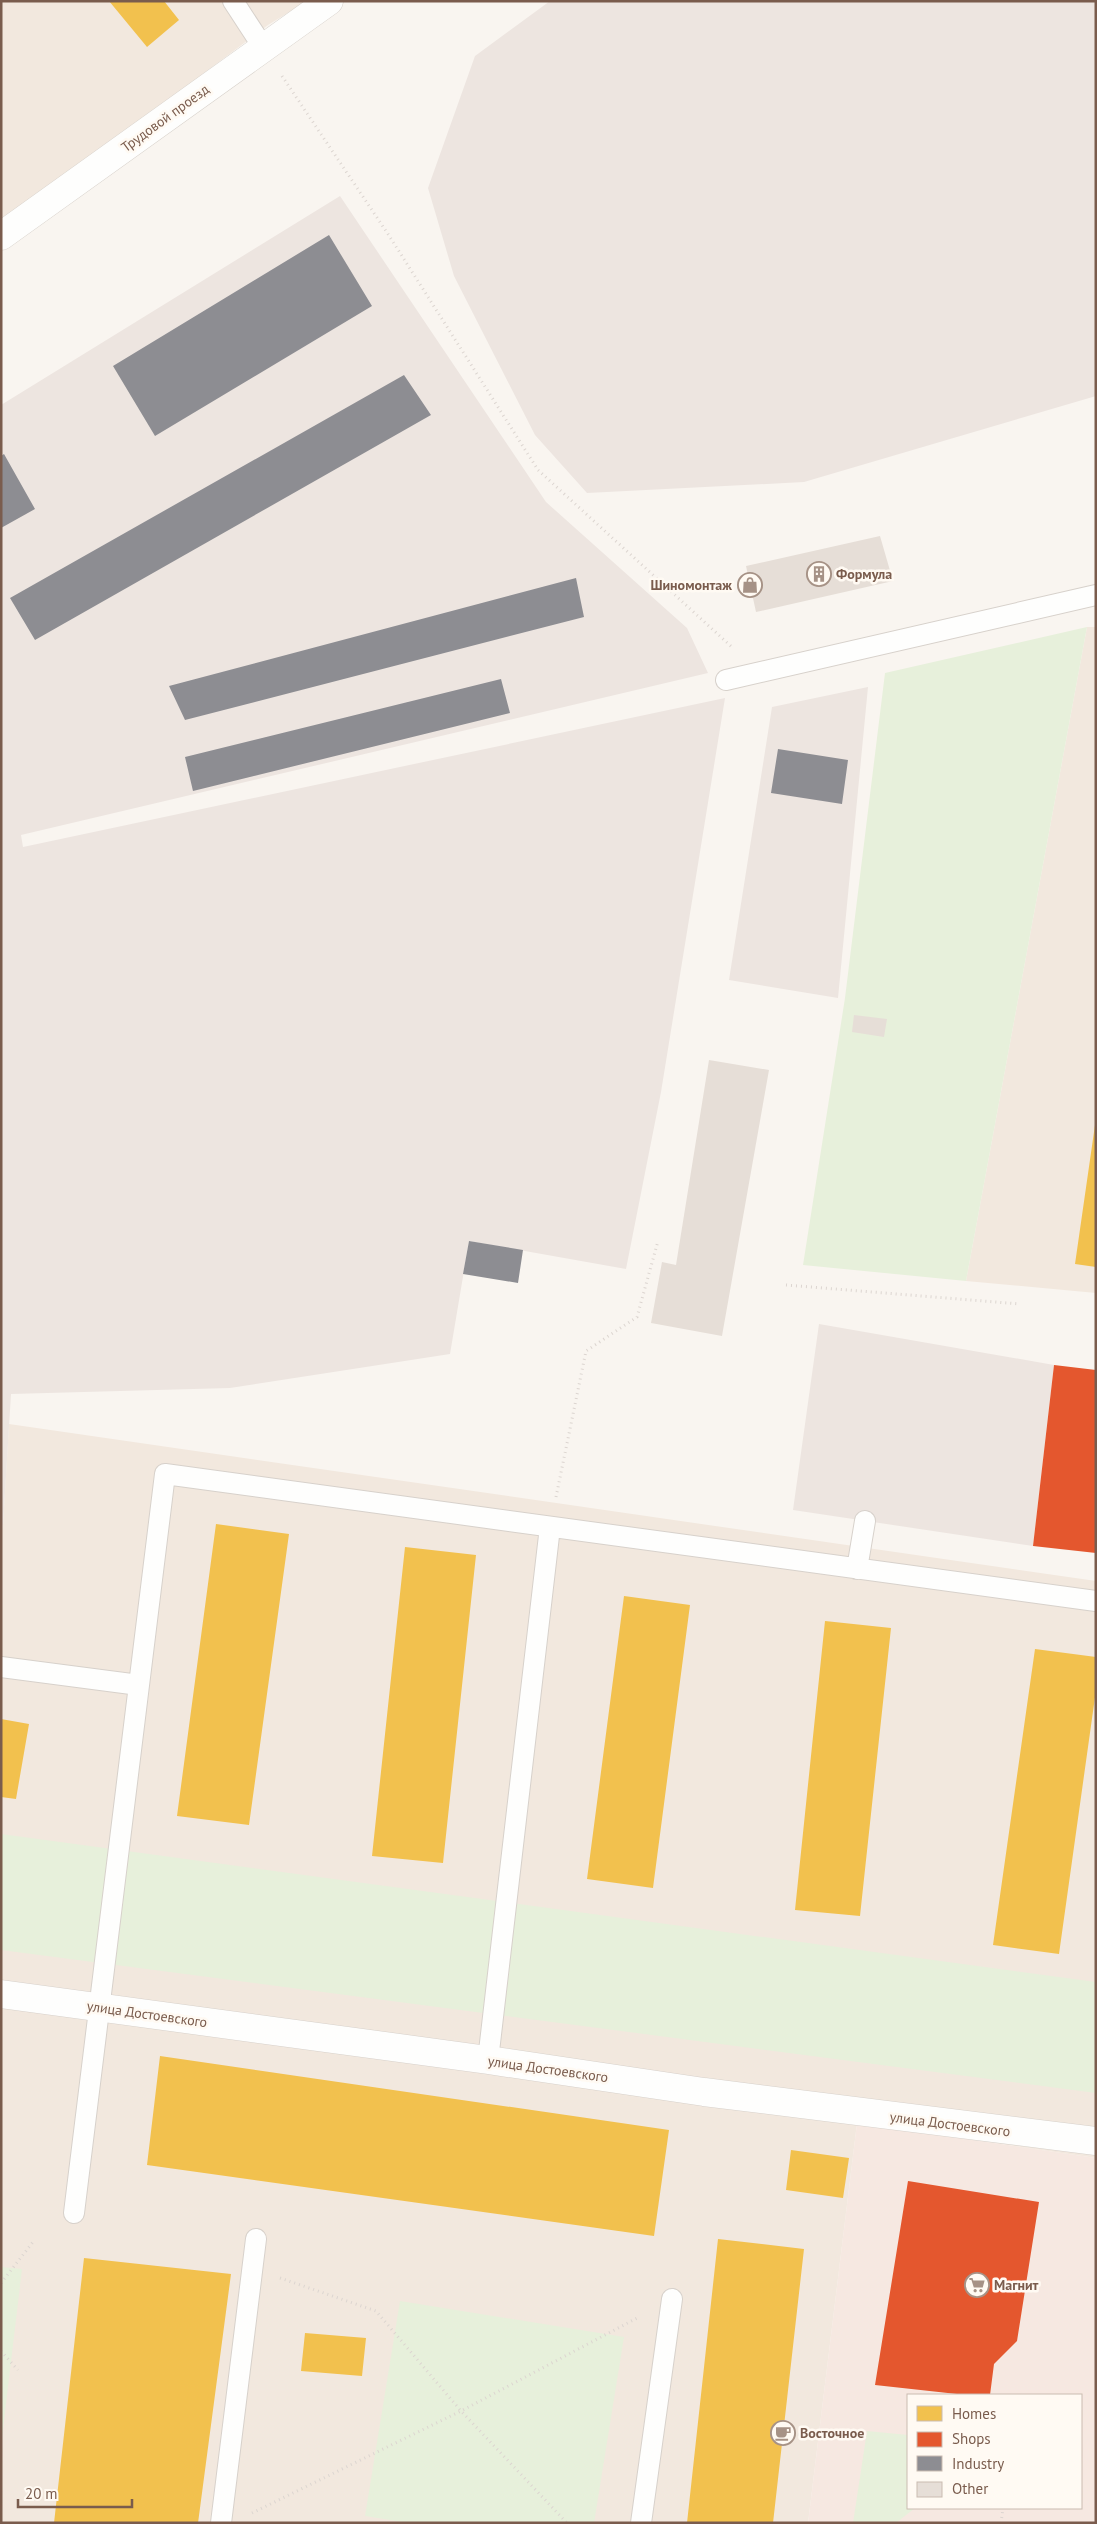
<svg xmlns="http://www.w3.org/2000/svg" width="1097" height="2524" font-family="'PT Sans',sans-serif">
<rect width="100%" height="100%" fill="#f9f5f0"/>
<path fill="#f2e8de" d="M1,1h306l-39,24 -267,201z
M1087,627h9v666l-130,-12z
M9,1424l1087,157v577l-239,-35 -49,400h-807v-998h2z"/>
<path fill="#f6e8e1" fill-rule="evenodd" d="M857,2123l239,35v365h-288zM908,2395h173v113h-173z"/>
<path fill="#ede5e0" d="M550,1h546v395l-292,86 -217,11 -52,-58 -81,-159 -26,-88 47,-132z
M340,196l206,306 141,126 21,45 -687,162 2,12 702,-149 -64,394 -35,177 -157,-28 -19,113 -220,34 -219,6 -8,131h-2v-1120z
M868,687l-30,311 -109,-18 43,-273z
M819,1324l235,41 -21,181 -240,-36z"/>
<path fill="#e7f0db" d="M1087,627l-121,654 -163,-16 42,-267 40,-325z
M1,1834l1095,148v111l-1095,-143z
M1,2267l21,2 -21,177z
M400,2301l224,36 -30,186h-185l-44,-7z
M867,2431l41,4v73h7l-19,15h-43z"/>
<path fill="#f2c14e" d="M109,1h55l15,19 -32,27z
M1095,1125h1v142l-21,-3z
M216,1524l73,10 -40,291 -72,-9z
M405,1547l71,8 -33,308 -71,-7z
M624,1596l66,9 -37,283 -66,-9z
M825,1621l66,7 -31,288 -65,-6z
M1035,1649l61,8v33l-37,264 -66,-9z
M1,1719l28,5 -13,75 -15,-2z
M160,2056l509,74 -15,106 -507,-71z
M791,2150l58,8 -6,40 -57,-8z
M718,2239l86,10 -31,274h-86z
M84,2258l147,16 -33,249h-144z
M305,2333l61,5 -4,38 -61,-5z"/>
<path fill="#e4572e" d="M1054,1365l42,5v183l-63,-7z
M908,2181l131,21 -22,139 -23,23 -4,31h-24l-91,-10z"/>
<path fill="#8d8d92" d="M329,235l43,71 -217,130 -42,-70z
M404,375l27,40 -396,225 -25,-42z
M4,454l31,55 -34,19v-72z
M576,578l8,39 -399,103 -16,-34z
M501,679l9,34 -317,78 -8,-34z
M778,749l70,11 -6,44 -71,-11z
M469,1241l54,9 -5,33 -55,-9z"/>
<path fill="#e6ded7" d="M880,536l13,45 -137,31 -10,-46z
M854,1015l33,4 -3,18 -32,-5z
M709,1060l60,10 -47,266 -71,-13 11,-61 14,3z"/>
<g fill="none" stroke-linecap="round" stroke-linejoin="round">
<defs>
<path id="lane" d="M233,1l30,46
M726,680l370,-85
M857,1569l8,-48
M1,1667l138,18
M488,2060l62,-533
M74,2213l91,-739 931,127
M221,2523l35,-284
M641,2523l31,-224"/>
<path id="street" d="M1,236l328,-235
M1,1994l487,66 216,32 392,49"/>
</defs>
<use href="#lane" stroke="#d7d1cb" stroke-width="22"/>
<use href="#street" stroke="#d7d1cb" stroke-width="29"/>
<path stroke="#dcd5d0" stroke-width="3" stroke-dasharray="1 4" stroke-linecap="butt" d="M282,76l106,158 150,236 195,178
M786,1285l234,19
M556,1497l30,-146 51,-34 21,-76
M280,2278l96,33 85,100 106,112
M1,2283l32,-41
M1,2351l17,19
M783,2433l23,2
M252,2513l209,-102 178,-94
M1001,2523l2,-15"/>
<use href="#lane" stroke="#fefefd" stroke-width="20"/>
<use href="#street" stroke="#fefefd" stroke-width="28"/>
</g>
<defs>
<symbol id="building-ring" viewBox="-11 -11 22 22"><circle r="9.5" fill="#fffaf3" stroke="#a69286" stroke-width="1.5"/><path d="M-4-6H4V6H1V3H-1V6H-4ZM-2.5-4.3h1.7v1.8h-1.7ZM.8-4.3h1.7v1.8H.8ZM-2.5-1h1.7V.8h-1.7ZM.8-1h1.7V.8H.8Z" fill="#a69286"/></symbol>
<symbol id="shop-ring" viewBox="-11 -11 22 22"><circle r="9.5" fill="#fffaf3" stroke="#a69286" stroke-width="1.5"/><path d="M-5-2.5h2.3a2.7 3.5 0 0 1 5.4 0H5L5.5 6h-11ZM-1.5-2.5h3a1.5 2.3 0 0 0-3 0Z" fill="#a69286"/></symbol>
<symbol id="supermarket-ring" viewBox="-11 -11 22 22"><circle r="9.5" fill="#fffaf3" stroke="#a69286" stroke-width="1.5"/><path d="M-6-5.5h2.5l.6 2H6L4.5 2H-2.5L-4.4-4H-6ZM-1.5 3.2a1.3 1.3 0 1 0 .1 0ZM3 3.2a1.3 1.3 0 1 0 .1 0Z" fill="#a69286"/></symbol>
<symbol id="cafe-ring" viewBox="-11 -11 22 22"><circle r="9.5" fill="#fffaf3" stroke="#a69286" stroke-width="1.5"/><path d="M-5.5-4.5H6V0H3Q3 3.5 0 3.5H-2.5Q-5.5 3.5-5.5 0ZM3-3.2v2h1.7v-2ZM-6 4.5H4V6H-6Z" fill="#a69286"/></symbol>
</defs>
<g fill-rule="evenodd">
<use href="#building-ring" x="805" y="560" width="28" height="28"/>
<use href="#shop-ring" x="736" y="571" width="28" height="28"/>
<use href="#supermarket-ring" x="963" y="2271" width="28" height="28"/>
<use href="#cafe-ring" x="769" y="2419" width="28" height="28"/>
</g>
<g text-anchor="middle" stroke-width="5" stroke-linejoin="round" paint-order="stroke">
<g font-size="14" fill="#7a5c4d" stroke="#fffaf3">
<text transform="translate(165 118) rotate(-36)" y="5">Трудовой проезд</text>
<text transform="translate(147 2014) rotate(8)" y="5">улица Достоевского</text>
<text transform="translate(548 2069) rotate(8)" y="5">улица Достоевского</text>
<text transform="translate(950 2124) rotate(7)" y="5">улица Достоевского</text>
</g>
<g font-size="14" font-weight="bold" fill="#7a5c4d" stroke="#fffaf3" text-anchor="start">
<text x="836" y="579">Формула</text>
<text x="732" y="590" text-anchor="end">Шиномонтаж</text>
<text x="994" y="2290">Магнит</text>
<text x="800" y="2438">Восточное</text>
</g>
</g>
<rect width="1097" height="2524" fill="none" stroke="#7a5c4d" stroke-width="5"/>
<rect x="907" y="2394" width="175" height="115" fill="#fffaf3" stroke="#cabbb1"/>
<rect x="917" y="2406" width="25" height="15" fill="#f2c14e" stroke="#cabbb1"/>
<text x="952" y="2419" font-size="15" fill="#7a5c4d">Homes</text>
<rect x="917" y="2432" width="25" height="15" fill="#e4572e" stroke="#cabbb1"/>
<text x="952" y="2444" font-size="15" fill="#7a5c4d">Shops</text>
<rect x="917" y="2456" width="25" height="15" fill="#8d8d92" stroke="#cabbb1"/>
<text x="952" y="2469" font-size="15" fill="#7a5c4d">Industry</text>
<rect x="917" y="2482" width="25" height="15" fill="#e6ded7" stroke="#cabbb1"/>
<text x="952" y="2494" font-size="15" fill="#7a5c4d">Other</text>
<path d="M18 2499v8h114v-8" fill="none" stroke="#7a5c4d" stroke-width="2.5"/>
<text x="25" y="2499" font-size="15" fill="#7a5c4d" stroke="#fffaf3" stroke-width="4" paint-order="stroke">20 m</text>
</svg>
